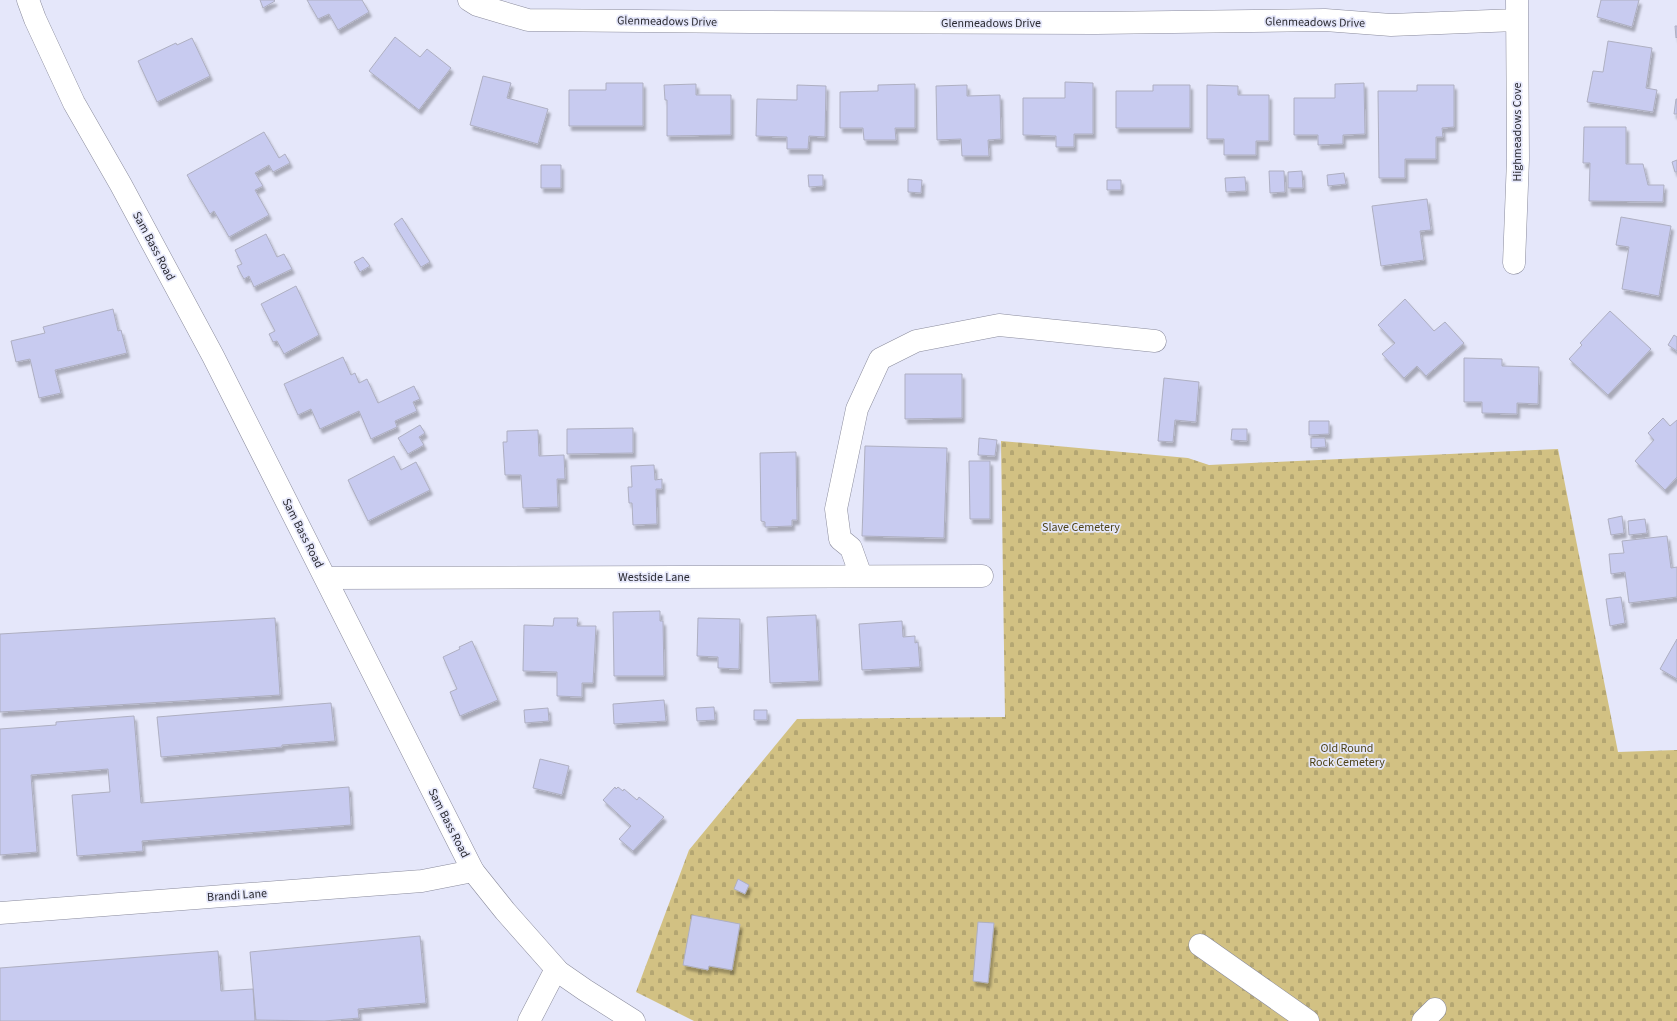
<svg xmlns="http://www.w3.org/2000/svg" width="1677" height="1021" font-family="'Source Sans 3',sans-serif">
<defs>
<pattern id="cemetery-stones" width="16" height="16" patternUnits="userSpaceOnUse"><rect width="16" height="16" fill="#d2c183"/><path d="M2 7V4a2 2 0 0 1 4 0v3zM10 15v-3a2 2 0 0 1 4 0v3z" fill="#b4a672"/></pattern>
<filter id="shadow"><feDropShadow dx="2.5" dy="4.5" stdDeviation="1" flood-color="#0004"/></filter>
</defs>
<rect width="100%" height="100%" fill="#e5e7fa"/>
<path fill="url(#cemetery-stones)" d="M1001,441l187,17 21,7 349,-16 60,303 59,-2v271h-983l-58,-29 53,-142 108,-131 208,-2z"/>
<path fill="#c8cbf0" stroke="#aeafc1" filter="url(#shadow)" d="M260,0h14l1,1 -12,7z
M307,0h55l7,12 -31,18 -9,-16 -11,5z
M1601,0h38l-7,27 -35,-10z
M1675,26h2v11l-1,1z
M395,37l25,20 7,-8 24,19 -32,42 -50,-39z
M192,38l18,38 -53,26 -19,-41 38,-18 1,2z
M1608,41l44,7 -6,40 11,2 -4,22 -66,-10 6,-31 10,1z
M483,76l28,7 -4,15 41,11 -10,35 -68,-19z
M1065,82l28,1v51h-19v13h-18v-11l-33,-1v-37h42z
M606,83h37v43h-74v-36h37z
M1364,83l1,51 -22,1v9l-25,1v-10h-24v-37h41v-14z
M696,84v11h35v40l-64,1v-36h-2l-1,-15z
M915,84v44h-20l1,12h-32l-1,-12h-23v-36l38,-1v-6z
M797,85l29,1 -1,51 -16,-1 -1,13h-21v-12l-31,-1 1,-37 40,1z
M967,85v11l33,-1 1,44 -13,1 1,16h-27l-1,-17 -24,1 -1,-54z
M1153,85h37v43h-74v-37h37z
M1207,85l31,1v9h31v46h-13v14h-32v-16h-17z
M1417,85h37v42l-12,1 1,9h-7v22h-31v19h-26l-1,-87h39z
M1676,99h1v15h-3z
M1584,127h42v37h17l5,21h16l-1,17 -74,-1 1,-38h-7z
M264,132l15,26 6,-4 5,9 -17,9 -4,-7 -14,8 8,13 -8,4 14,25 -40,22 -15,-26 -4,3 -23,-39z
M1677,160v12h-2l-3,-10z
M541,165h20v23h-20z
M1269,171h15l1,21 -15,1z
M1302,171l1,17h-15v-16z
M1344,173l2,11 -18,2 -1,-11z
M808,175h15v11l-14,1z
M1245,177l1,14 -20,1 -1,-14z
M908,179l14,1 -1,13 -13,-1z
M1107,180h14v10h-14z
M1427,199l4,31 -11,1 4,29 -43,6 -9,-60z
M1621,217l50,9 -12,70 -37,-7 7,-42 -13,-2z
M402,218l28,44 -9,5 -27,-43z
M266,234l11,23 7,-3 8,15 -38,18 -5,-11 -5,3 -3,-5 -4,-8 5,-2 -7,-14z
M363,257l7,9 -10,6 -6,-10z
M296,286l23,49 -35,19 -7,-13 -4,1 -4,-8 6,-3 -14,-27z
M1405,299l29,32 11,-9 19,21 -38,33 -9,-10 -13,12 -22,-24 13,-11 -17,-18z
M113,309l5,22 3,-1 6,23 -72,17 6,23 -22,5 -9,-39 -14,3 -5,-21 34,-8 -2,-6z
M1610,311l41,38 -43,46 -39,-36 13,-14 -2,-2z
M1674,335l3,2v14l-9,-6z
M343,357l8,18 4,-2 4,10 8,-4 11,24 36,-17 6,13 -7,3 4,9 -22,10 2,6 -26,12 -12,-28 -39,18 -9,-20 -13,6 -14,-31z
M1464,358l38,1v7l37,1 -1,37 -21,-1v11l-35,-1v-11h-18z
M905,374h57v44l-57,1z
M1164,378l35,4 -3,40 -21,-2 -2,22 -15,-1z
M1663,418l7,8 7,-6v57l-12,13 -30,-29 19,-21 -6,-7z
M1309,421h20v13l-20,1z
M420,425l5,8 -6,4 5,8 -16,9 -10,-16z
M633,428v25l-66,1v-25z
M1232,429h15v12l-16,-1z
M538,430l1,26 25,-1 1,24h-8l1,28 -35,1 -2,-33h-16l-2,-33h4v-11z
M979,438l18,2 -2,16 -17,-1z
M1311,438h14l1,9 -15,1z
M865,446l82,2 -3,90 -82,-2z
M796,452l1,68h-5v6l-27,1v-5l-4,-1 -1,-68z
M394,456l7,14 15,-8 14,28 -62,31 -20,-41z
M969,461h21v58h-20z
M654,465l1,15 7,-1v10h-6l1,35 -24,1 -1,-22h-3l-1,-16h4l-1,-21z
M1622,516l2,17 -13,2 -3,-16z
M1645,519l2,14 -18,2 -1,-14z
M1667,536l4,32 6,-1v30l-48,6 -4,-31 -14,2 -2,-20 15,-1 -2,-12z
M1621,597l4,26 -15,3 -4,-27z
M660,611v10h3l1,55h-50l-1,-64z
M816,615l3,66 -49,2 -3,-66z
M275,618l5,77 -280,17v-78z
M554,618h24l-1,8h19l-3,57h-11v14l-25,-1v-24l-34,-1 1,-46 29,1z
M698,618l42,1 -1,50 -21,-1v-11l-21,-1z
M902,621l1,16 12,-1v7l3,-1 2,25 -58,3 -3,-46z
M1677,639v40l-17,-10z
M472,641l26,59 -38,16 -10,-24 7,-3 -14,-32 17,-8 -1,-2z
M664,700l2,21 -52,3 -1,-20z
M331,703l4,38 -53,4v2l-121,10 -4,-40z
M714,707l1,13 -18,1 -1,-13z
M548,708l1,13 -24,2 -1,-13z
M754,710h13v10h-13z
M134,716l7,87 208,-16 2,38 -209,16 1,10 -66,5 -5,-61 38,-3 -2,-23 -77,6 6,77 -37,3v-126l56,-4v-3z
M540,759l29,7 -7,29 -29,-7z
M615,787l1,2 2,-2 5,4 1,-2 13,11 2,-3 25,20 -31,34 -14,-12 12,-13 -28,-26z
M738,879l11,6 -4,9 -11,-5z
M692,915l48,9 -8,46 -23,-4 -1,4 -25,-5z
M978,922l16,1 -6,60 -15,-2z
M420,936l6,67 -68,6 1,9 -35,3 -68,-1 -6,-68z
M218,951l3,40 32,-2 2,32h-255v-53z"/>
<g fill="none" stroke-linecap="round" stroke-linejoin="round">
<defs>
<path id="minor" d="M469,0l8,5 51,15 222,2 346,1 229,-3 66,5 125,-5
M1514,263l4,-104 -1,-159
M861,576l-10,-28 -11,-9 -4,-30 21,-100 23,-50 36,-18 83,-16 156,16
M326,578l656,-2
M0,913l422,-32 51,-10
M1200,945l108,76
M529,1021l27,-52
M1423,1021l12,-12"/>
<path id="major" d="M28,0l7,19 39,84 47,82 92,171 260,515 32,40 54,61 26,18 49,31"/>
</defs>
<use href="#minor" stroke="#8a8b9c" stroke-width="23"/>
<use href="#major" stroke="#8a8b9c" stroke-width="23"/>
<use href="#minor" stroke="#fff" stroke-width="22"/>
<use href="#major" stroke="#fff" stroke-width="22"/>
</g>
<g text-anchor="middle" stroke-width="3.5" stroke-linejoin="round" paint-order="stroke">
<g font-size="12" fill="#2a2a31" stroke="#e5e7fa">
<text transform="translate(667 21) rotate(1)" y="4">Glenmeadows Drive</text>
<text transform="translate(1315 22) rotate(1)" y="4">Glenmeadows Drive</text>
<text x="991" y="27">Glenmeadows Drive</text>
<text transform="translate(1517 132) rotate(-90)" y="4">Highmeadows Cove</text>
<text transform="translate(154 246) rotate(62)" y="4">Sam Bass Road</text>
<text transform="translate(303 533) rotate(63)" y="4">Sam Bass Road</text>
<text x="654" y="581">Westside Lane</text>
<text transform="translate(449 823) rotate(63)" y="4">Sam Bass Road</text>
<text transform="translate(237 895) rotate(-4)" y="4">Brandi Lane</text>
</g>
<g font-size="12" fill="#4e4317" stroke="#e5e7fa">
<text x="1081" y="531">Slave Cemetery</text>
<text x="1347" y="752">Old Round<tspan x="1347" dy="14">Rock Cemetery</tspan></text>
</g>
</g>
</svg>
